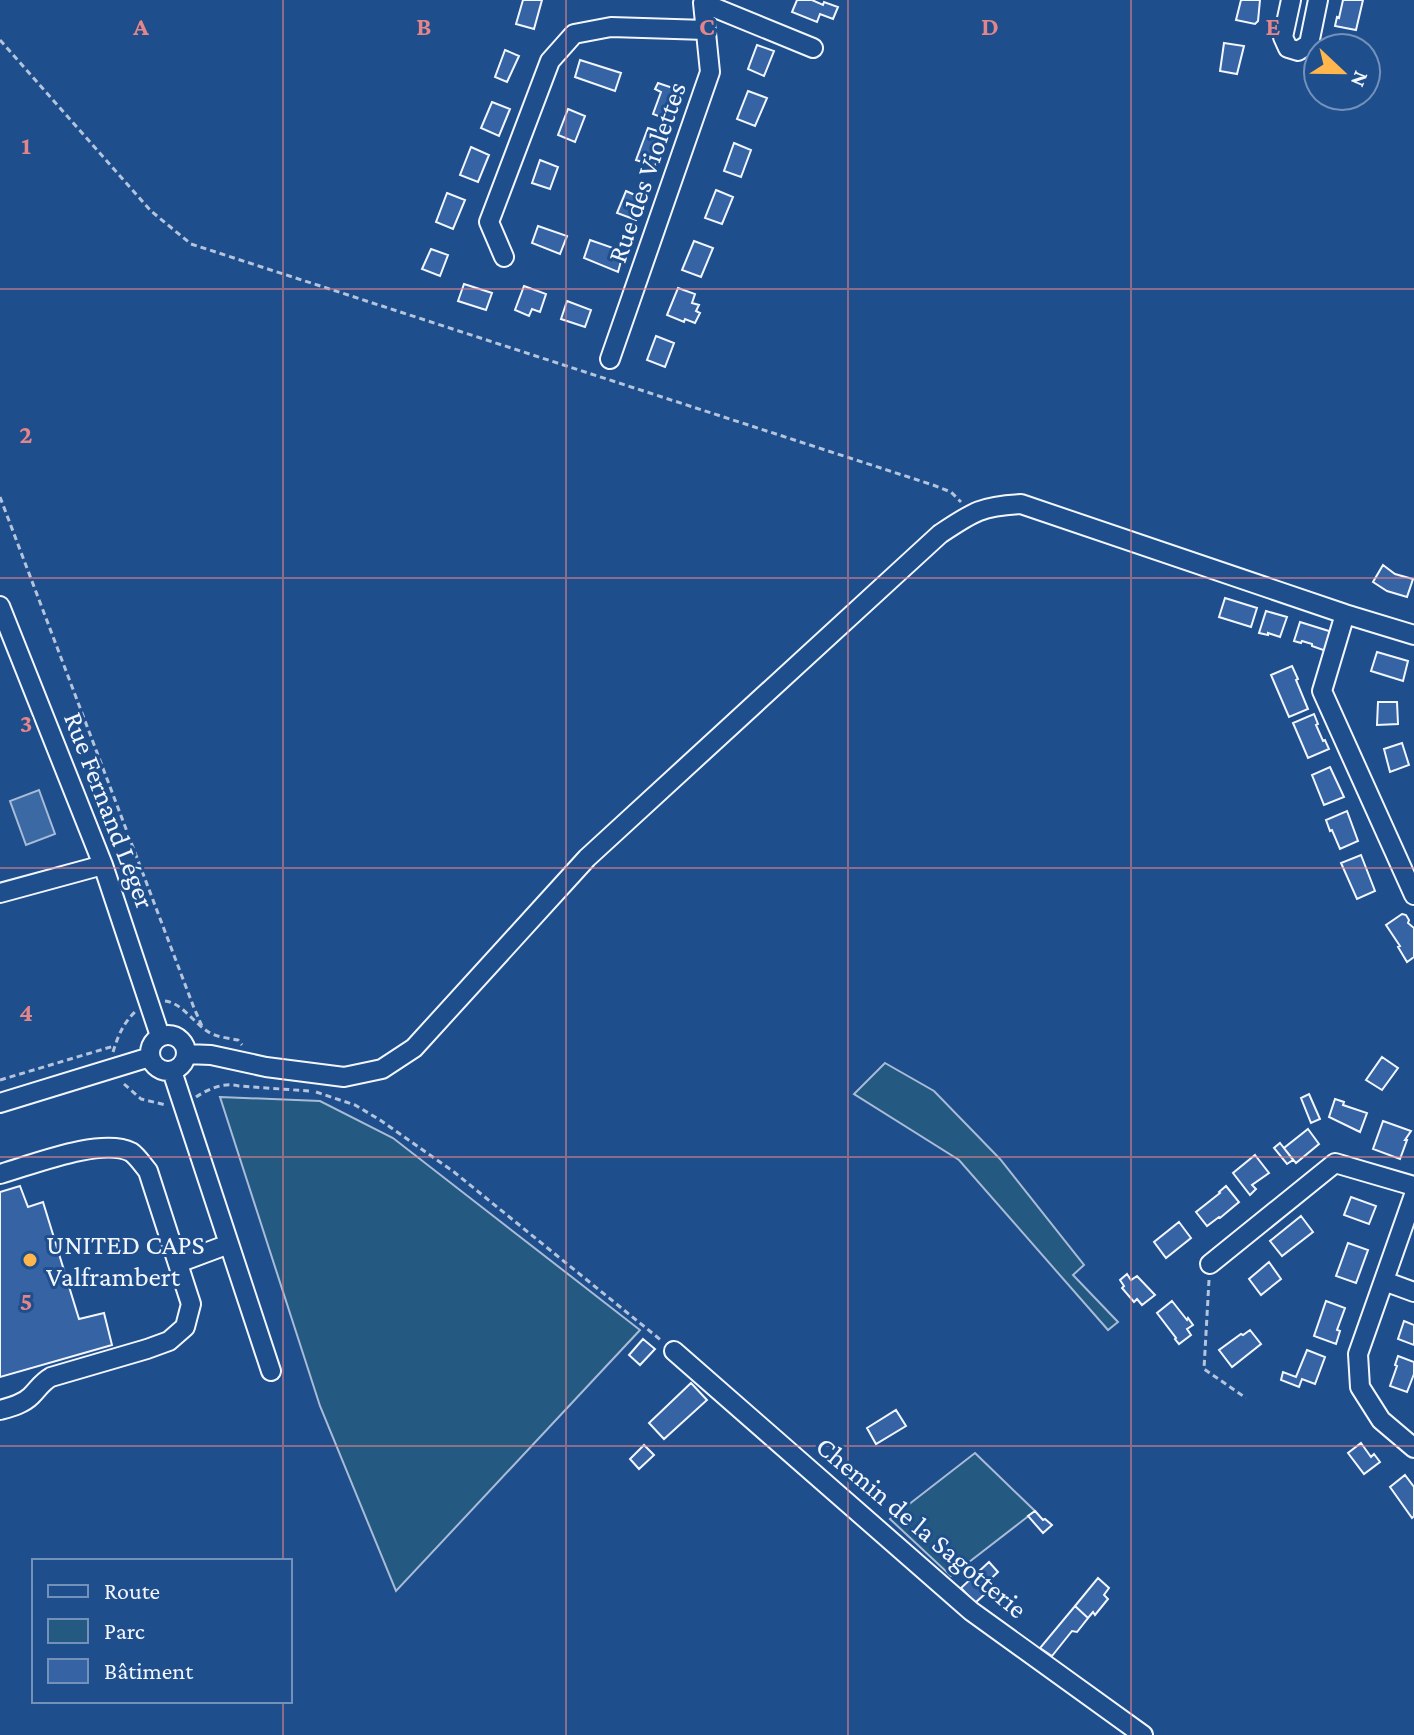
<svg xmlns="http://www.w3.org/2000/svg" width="1414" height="1735" font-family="'Crimson Pro',serif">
<rect width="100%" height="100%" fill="#1f4e8c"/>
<path fill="#245a82" stroke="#a8bbd7" stroke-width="2" d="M885,1063l49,28 66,68 84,106 -11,10 45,47 -10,8 -149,-170 -105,-66z
M220,1097l100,4 73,37 247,192 -244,261 -76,-185z
M975,1453l60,58 -84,65 -61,-57z"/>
<path fill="#3b69a3" stroke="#a8bbd7" stroke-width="2" d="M39,790l16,44 -29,11 -16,-44z"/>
<path fill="#3563a3" stroke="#f2f6ff" stroke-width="2" d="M523,0h19l-8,29 -18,-5z
M797,0h15l11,5 1,-3 14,5 -5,12 -13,-5 -3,8 -25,-10z
M1241,0h19l-2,21 -3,3 -19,-4z
M1343,0h20l-7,30 -21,-4 2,-9 2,1z
M1224,43l20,3 -7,28 -17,-3z
M757,45l17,6 -10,25 -16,-7z
M505,50l14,6 -12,26 -12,-5z
M580,60l41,13 -6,18 -40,-14z
M658,83l24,8 -11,30 -18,-7 8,-22 -6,-3z
M748,91l19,7 -12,28 -18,-7z
M492,102l18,7 -11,27 -18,-8z
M568,109l17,7 -10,26 -17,-7z
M648,128l19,6 -12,32 -19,-6z
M734,143l17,7 -10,27 -17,-6z
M471,147l18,8 -11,27 -18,-7z
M540,160l18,7 -8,22 -18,-6z
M716,190l17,7 -11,27 -17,-6z
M626,191l18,8 -8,21 -19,-7z
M447,193l18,7 -12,29 -17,-7z
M538,226l29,10 -7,18 -28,-11z
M590,240l26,9 -3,9 8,3 -3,11 -34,-14z
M694,241l19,7 -12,29 -19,-7z
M431,249l17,6 -8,21 -18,-7z
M464,284l28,9 -6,17 -28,-9z
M524,286l22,8 -6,18 -8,-3 -3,7 -14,-6z
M678,288l17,6 -3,9 7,2 -3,6 4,2 -5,10 -10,-4 -1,3 -17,-7z
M567,301l24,9 -6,17 -24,-8z
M656,336l18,7 -9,24 -18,-7z
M1383,565l12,9 18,5 -6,18 -20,-6 -14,-9z
M1225,598l32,10 -6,19 -32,-10z
M1266,611l21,6 -7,20 -12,-4v2l-9,-2z
M1300,622l32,10 -6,19 -14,-5v-2l-10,-3 -1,2 -7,-2z
M1377,652l31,9 -5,20 -32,-10z
M1292,666l6,13 -2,1 12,29 -19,8 -18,-42z
M1378,702h19l1,22 -21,1z
M1314,714l4,10 -2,1 7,16 2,-1 4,9 -21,9 -15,-35z
M1402,743l7,22 -19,7 -6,-23z
M1330,767l14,30 -20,8 -12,-30z
M1347,811l11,30 -18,8 -8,-19 -2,1 -4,-11z
M1361,855l14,36 -18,8 -16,-36z
M1402,914l4,1 3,5 -1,3 6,5v29l-7,5 -9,-15 2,-1 -14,-21z
M1382,1057l16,11 -16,22 -16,-10z
M1309,1094l11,25 -9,4 -10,-25z
M1335,1099l9,3 -1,3 24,8 -7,19 -31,-15z
M1383,1121l28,10 -6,9h2l-7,19 -27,-10z
M1308,1129l11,15 -23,19 -12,-15z
M1280,1143l13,17 -6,4 -13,-16z
M1255,1155l14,18 -17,12 4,4 -6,6 -17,-22z
M20,1186l8,21 15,-5 36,117 25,-6 8,32 -112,32v-185z
M1226,1186l13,16 -19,16 -1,-1 -12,9 -11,-14 24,-19 -1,-1z
M1351,1197l25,9 -7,18 -25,-9z
M1301,1216l12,16 -31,24 -12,-15z
M1179,1222l12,16 -25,20 -12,-16z
M1348,1243l20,7 -12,33 -20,-7z
M1269,1262l12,17 -20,16 -12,-16z
M1127,1274l4,6 6,-4 18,19 -13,10 -5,-6 -3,3 -12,-14 2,-2 -4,-6z
M1172,1301l15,19 1,-2 5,7 -6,4 4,6 -12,9 -4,-5 1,-1 -19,-25z
M1326,1301l19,7 -8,22 3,1 -4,13 -22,-8z
M1404,1321l10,4v20l-16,-6z
M1250,1330l11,14 -29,23 -13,-17 22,-16 2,1z
M643,1339l12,10 -15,16 -11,-10z
M1307,1350l18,7 -10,27 -13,-5 -3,8 -18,-7 2,-8 13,5z
M1398,1356l16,6v12l-7,18 -17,-6 7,-20 -2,-1z
M691,1383l16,17 -43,39 -15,-16z
M896,1410l10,16 -30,18 -9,-16z
M1361,1443l10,14 3,-3 6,8 -16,12 -16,-21z
M644,1445l10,10 -15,14 -9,-10z
M1405,1475l9,12v29l-2,2 -22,-31z
M1035,1511l8,9 2,-1 7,6 -9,8 -15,-17z
M989,1562l9,10 -17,16 5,5 -11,10 -14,-15z
M1098,1578l11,10 -5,7 4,4 -13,16 -2,-3 -5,6 -13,-12z
M1075,1606l13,12 -11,14 -5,-1 -20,25 -12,-8z"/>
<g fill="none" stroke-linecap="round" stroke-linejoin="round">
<defs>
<path id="minor" d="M1291,0l-8,37 5,11 10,3 11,-7 9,-44
M703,3l110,45
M504,257l-15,-35 61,-161 24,-27 37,-7 95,3
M610,359l100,-287 -7,-69 1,-3
M0,606l103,259 57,171
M1345,614l-23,77 92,204
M0,893l103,-28
M150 1053a18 18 0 1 1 36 0a18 18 0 1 1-36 0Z
M186,1054l25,1 55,12 78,10 38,-8 32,-21 173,-190 353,-324c33,-22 41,-28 81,-30l324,110 69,21
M172,1071l99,300
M0,1103l150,-46
M0,1174c32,-9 101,-37 131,-22 6,4 12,13 17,19l43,133 -6,23 -16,14 -22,8 -96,28c-9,5 -13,12 -20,19 -8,8 -20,11 -31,14
M1414,1195l-56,159 2,33 21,33 33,28
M178,1263l51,-19
M1210,1264l125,-101 79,23
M1384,1281l30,11
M674,1351l297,260 172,124"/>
</defs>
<use href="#minor" stroke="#f2f6ff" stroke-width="22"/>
<path stroke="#b3c4dc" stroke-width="3" stroke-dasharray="6 4" stroke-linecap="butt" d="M0,40l151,171 40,33 742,241 18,7 10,10
M0,497l194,511 8,18
M165,1001c17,2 28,21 42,30 8,6 21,7 31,9l4,5
M113,1052c5,-16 10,-29 23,-41
M0,1080l114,-34
M124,1084l17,15 25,6
M316,1092l39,13 25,15 74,52 208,169
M196,1097c12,-8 28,-15 43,-11l70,5
M1209,1280l-5,89 42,29"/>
<use href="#minor" stroke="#1f4e8c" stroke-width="18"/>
</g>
<path fill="none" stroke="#e38589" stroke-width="2" stroke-opacity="0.55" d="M283,0v1561M566,0v1735M848,0v1735M1131,0v1735M0,289h1414M0,578h1414M0,868h1414M0,1157h1414M0,1446h1414M283,1701v34"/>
<circle fill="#ffb74d" stroke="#1f4e8c" stroke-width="3" cx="30" cy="1260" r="8"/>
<g text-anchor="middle" stroke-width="6" stroke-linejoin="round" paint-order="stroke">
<g font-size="28" fill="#f2f6ff" stroke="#1f4e8c">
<text transform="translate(646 172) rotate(-71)" y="10">Rue des Violettes</text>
<text transform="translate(110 810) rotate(69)" y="10">Rue Fernand Léger</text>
<text transform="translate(922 1527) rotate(40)" y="10">Chemin de la Sagotterie</text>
</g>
<g font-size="28" fill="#f2f6ff" stroke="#1f4e8c" text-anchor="start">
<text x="46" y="1254">UNITED CAPS<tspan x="46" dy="32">Valframbert</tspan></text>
</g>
</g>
<g font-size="26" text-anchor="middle" font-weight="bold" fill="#e38589" stroke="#1f4e8c" stroke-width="6" stroke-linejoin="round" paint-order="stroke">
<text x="141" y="35">A</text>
<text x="424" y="35">B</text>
<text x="707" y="35">C</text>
<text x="990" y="35">D</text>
<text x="1273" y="35">E</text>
<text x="26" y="154">1</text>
<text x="26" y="443">2</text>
<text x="26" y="732">3</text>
<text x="26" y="1021">4</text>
<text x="26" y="1310">5</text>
</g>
<rect x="32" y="1559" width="260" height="144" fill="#1f4e8c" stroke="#7391ba" stroke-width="2"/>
<rect x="48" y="1585" width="40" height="12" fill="#1f4e8c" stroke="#7391ba" stroke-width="2"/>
<text x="104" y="1599" font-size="24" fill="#f2f6ff">Route</text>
<rect x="48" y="1619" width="40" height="24" fill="#245a82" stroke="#7391ba" stroke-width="2"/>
<text x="104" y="1639" font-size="24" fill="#f2f6ff">Parc</text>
<rect x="48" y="1659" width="40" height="24" fill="#3563a3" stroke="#7391ba" stroke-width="2"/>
<text x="104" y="1679" font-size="24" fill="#f2f6ff">Bâtiment</text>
<g transform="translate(1342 72) rotate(112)"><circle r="38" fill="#1f4e8c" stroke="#7391ba" stroke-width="2"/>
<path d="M0-6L14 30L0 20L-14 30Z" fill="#ffb74d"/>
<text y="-12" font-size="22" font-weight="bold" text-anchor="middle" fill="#f2f6ff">N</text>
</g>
</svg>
